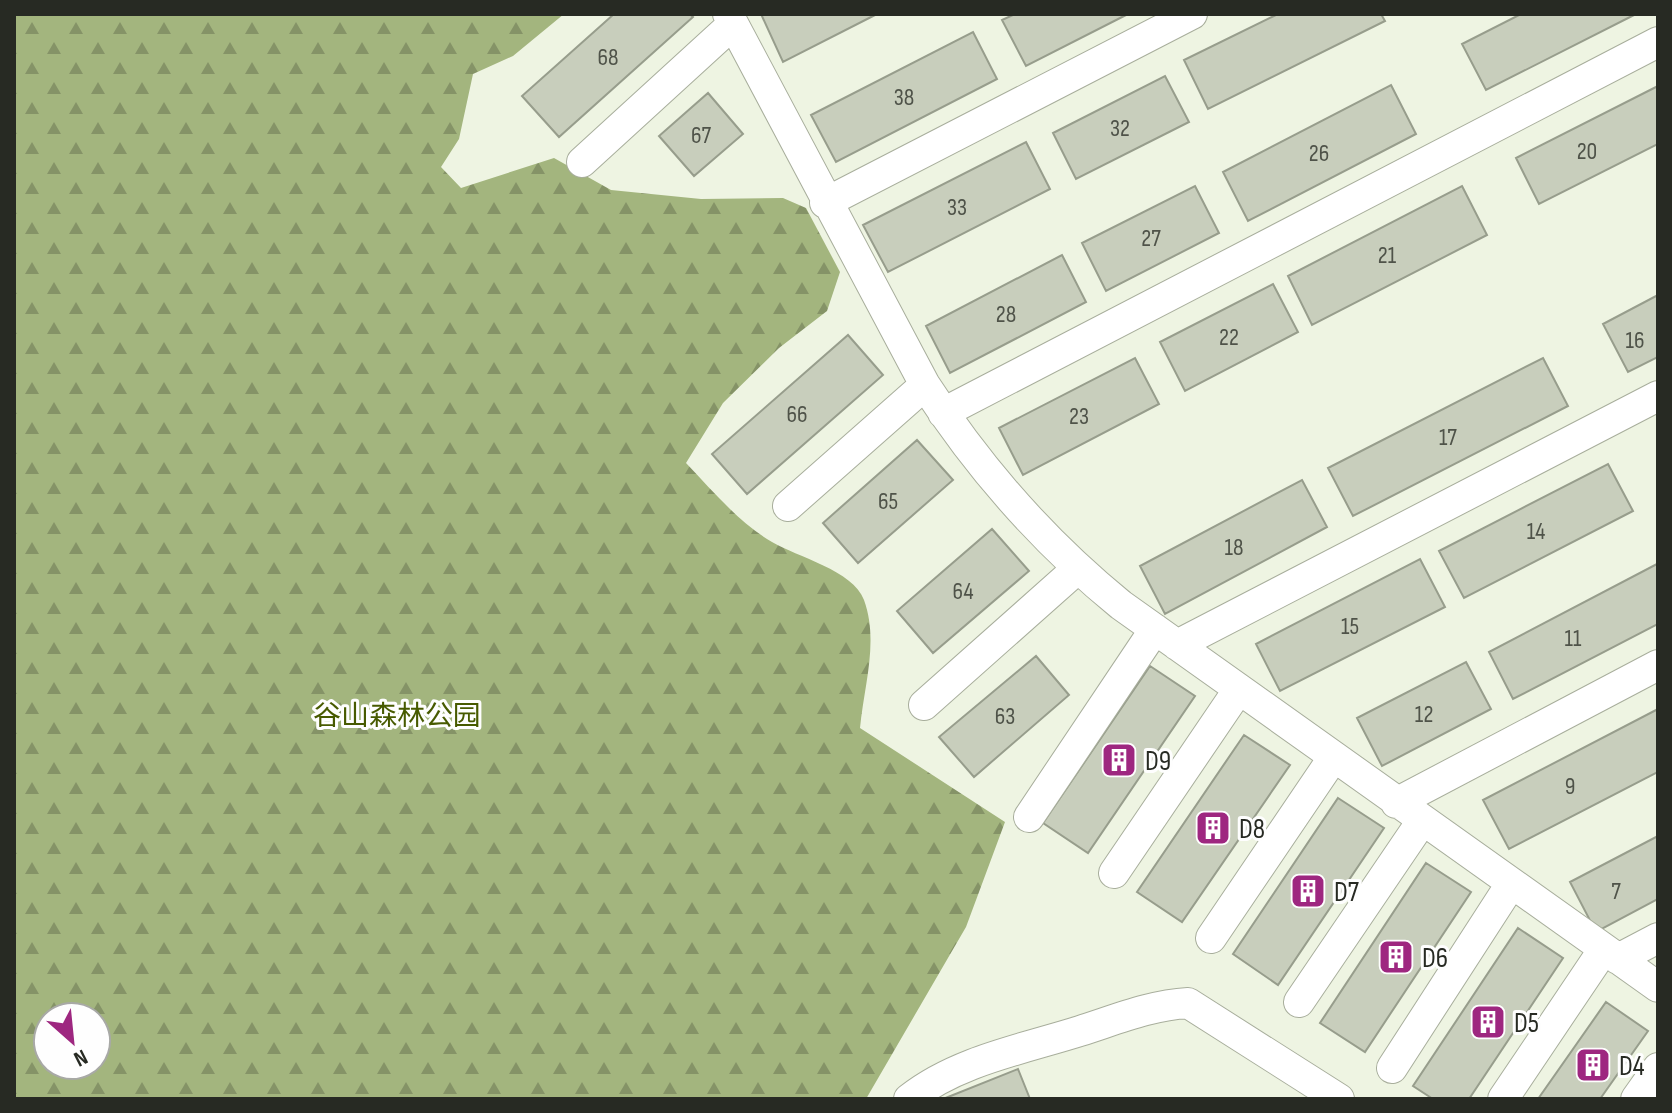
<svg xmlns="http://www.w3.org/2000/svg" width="1672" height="1113" font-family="'Sofia Sans Condensed','Noto Sans SC',sans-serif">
<defs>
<pattern id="forest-firs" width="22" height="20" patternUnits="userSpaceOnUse" patternTransform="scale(2)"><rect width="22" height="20" fill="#a3b57e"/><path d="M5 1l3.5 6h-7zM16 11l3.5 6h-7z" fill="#859367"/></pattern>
</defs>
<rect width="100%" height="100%" fill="#eef4e2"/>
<path fill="url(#forest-firs)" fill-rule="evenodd" d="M14,14h550l-51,42 -40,18 -14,65 -18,28 20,21 93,-30 57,32 90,9 82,-1 23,10 34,64 -13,39 -48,37 -56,55 -37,60c26,27 53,60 86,79 25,15 81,28 92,58 15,41 0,86 -4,128l145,94 -39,105 -100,172h-852zM48,1017h48v48h-48z"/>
<path fill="#c8cebc" stroke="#979d8c" stroke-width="2" d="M614,14h76l3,3 -134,120 -37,-41z
M761,14h116l-94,48z
M1015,14h113l-102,52 -24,-46z
M1278,14h103l4,7 -177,88 -24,-49z
M1521,14h115l-150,76 -24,-46z
M973,32l24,47 -161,83 -25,-47z
M1165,76l24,46 -113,57 -23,-46z
M1391,85l25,49 -168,87 -25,-49z
M1658,86v58l-119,60 -23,-46z
M708,93l35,41 -49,42 -35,-40z
M1026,142l24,47 -162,83 -25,-47z
M1195,186l24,47 -113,58 -24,-48z
M1462,186l25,49 -175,90 -24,-49z
M1062,255l24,47 -136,71 -24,-47z
M1273,284l25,48 -113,59 -25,-49z
M1658,295v62l-30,15 -25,-48z
M848,335l35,40 -136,119 -35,-40z
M1135,358l24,46 -136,71 -24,-47z
M1543,358l25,48 -215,110 -25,-48z
M917,440l36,40 -95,83 -35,-40z
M1608,464l25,47 -169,87 -25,-47z
M1302,480l25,47 -162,87 -25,-48z
M992,529l37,42 -96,82 -36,-42z
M1420,559l25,48 -165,84 -24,-47z
M1657,564l1,60 -145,75 -24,-47z
M1036,656l33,39 -95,82 -35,-40z
M1466,662l25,47 -109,57 -25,-48z
M1150,666l45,30 -107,157 -45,-30z
M1658,709v63l-149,77 -26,-49z
M1244,735l46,30 -108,157 -45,-30z
M1338,798l46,30 -106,157 -45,-31z
M1658,836v63l-62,33 -26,-50z
M1426,863l45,29 -106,160 -45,-29z
M1518,928l45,30 -94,141h-36l-20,-13z
M1606,1002l42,29 -48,68h-62z
M1018,1069l12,30h-87z"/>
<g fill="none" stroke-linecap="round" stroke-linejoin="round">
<defs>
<path id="minor" d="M728,14l197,371c53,82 120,158 196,220l537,382
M582,162l151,-138
M825,203l367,-189
M943,413l715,-371
M788,506l137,-121
M1177,645l481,-249
M924,705l153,-136
M1396,803l262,-138
M1029,817l126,-188
M1114,873l125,-184
M1211,938l122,-180
M1618,959l40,-21
M1299,1002l123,-181
M1392,1068l119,-184
M909,1099c48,-38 114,-50 171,-68 35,-11 71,-26 108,-28l151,96
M1503,1099l101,-150
M1636,1099l22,-31"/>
</defs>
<use href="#minor" stroke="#a8ae9c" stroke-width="32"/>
<use href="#minor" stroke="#fff" stroke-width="30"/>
</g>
<defs>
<symbol id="building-square" viewBox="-11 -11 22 22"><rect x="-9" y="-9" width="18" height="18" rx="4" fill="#9e2780" stroke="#fefefe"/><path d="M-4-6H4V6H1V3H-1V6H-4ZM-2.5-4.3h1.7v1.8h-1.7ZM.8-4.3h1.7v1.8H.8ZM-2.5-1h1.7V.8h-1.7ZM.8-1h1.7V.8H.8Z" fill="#fff"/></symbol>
</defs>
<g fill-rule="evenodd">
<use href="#building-square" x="1099" y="740" width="40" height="40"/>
<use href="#building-square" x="1193" y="808" width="40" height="40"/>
<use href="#building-square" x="1288" y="871" width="40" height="40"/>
<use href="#building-square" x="1376" y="937" width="40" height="40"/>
<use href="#building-square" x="1468" y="1002" width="40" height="40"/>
<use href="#building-square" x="1573" y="1045" width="40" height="40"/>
</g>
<g text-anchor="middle" stroke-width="6" stroke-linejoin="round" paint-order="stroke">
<g font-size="24" fill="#4f5349">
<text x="608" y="65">68</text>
<text x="904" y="105">38</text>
<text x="1120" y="136">32</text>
<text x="701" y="143">67</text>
<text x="1587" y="159">20</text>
<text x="1319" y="161">26</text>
<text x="957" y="215">33</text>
<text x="1151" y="246">27</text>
<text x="1387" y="263">21</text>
<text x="1006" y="322">28</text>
<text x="1229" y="345">22</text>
<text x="1635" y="348">16</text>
<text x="797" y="422">66</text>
<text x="1079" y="424">23</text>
<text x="1448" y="445">17</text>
<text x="888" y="509">65</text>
<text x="1536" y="539">14</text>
<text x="1234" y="555">18</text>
<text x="963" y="599">64</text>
<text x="1350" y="634">15</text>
<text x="1573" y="646">11</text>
<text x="1424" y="722">12</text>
<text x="1005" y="724">63</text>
<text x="1570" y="794">9</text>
<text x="1616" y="899">7</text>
</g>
<g font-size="28" fill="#475a00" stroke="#fefefe">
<text x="397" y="725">谷山森林公园</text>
</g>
<g font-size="28" fill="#272a23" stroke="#fefefe" text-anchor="start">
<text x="1145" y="770">D9</text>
<text x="1239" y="838">D8</text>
<text x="1334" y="901">D7</text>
<text x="1422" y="967">D6</text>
<text x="1514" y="1032">D5</text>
<text x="1619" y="1075">D4</text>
</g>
</g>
<rect width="1672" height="1113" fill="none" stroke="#272a23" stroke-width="32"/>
<g transform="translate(72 1041) rotate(153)"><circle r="38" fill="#fefefe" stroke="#a8a9a6" stroke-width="2"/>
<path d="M0-6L14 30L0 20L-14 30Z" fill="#9e2780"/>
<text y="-12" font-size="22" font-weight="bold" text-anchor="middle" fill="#272a23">N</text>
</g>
</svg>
